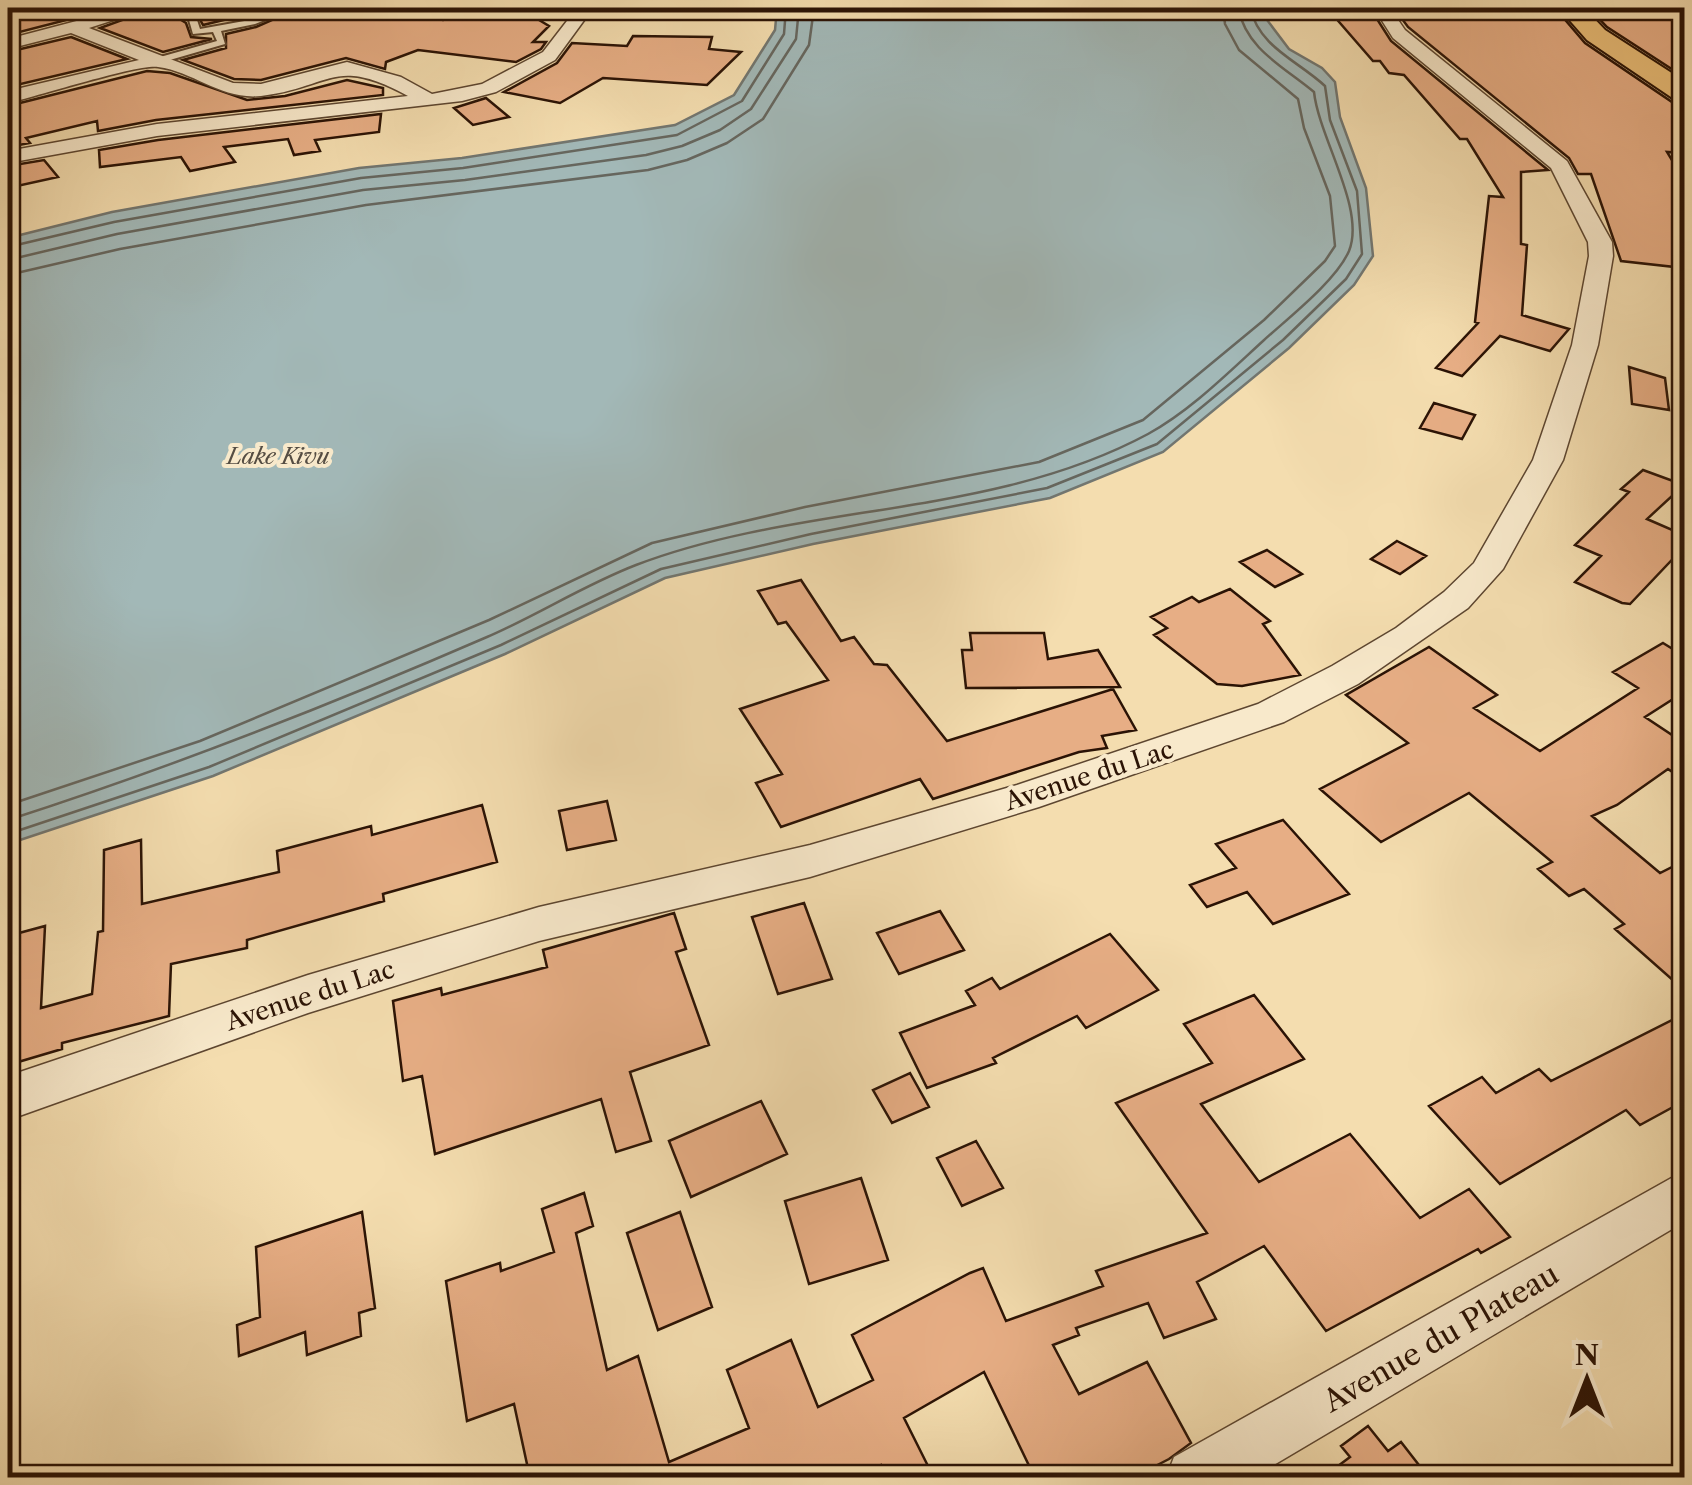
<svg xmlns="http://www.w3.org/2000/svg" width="1692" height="1485" font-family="'Libre Caslon Text',serif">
<rect width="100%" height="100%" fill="#f4ddaf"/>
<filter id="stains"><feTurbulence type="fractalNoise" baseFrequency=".002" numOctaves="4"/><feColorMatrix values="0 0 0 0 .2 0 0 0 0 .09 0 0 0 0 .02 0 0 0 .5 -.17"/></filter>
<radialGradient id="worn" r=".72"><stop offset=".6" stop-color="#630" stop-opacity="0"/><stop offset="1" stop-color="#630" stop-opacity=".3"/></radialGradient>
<path fill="#a2b8b7" stroke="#727670" stroke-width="2.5" d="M777,8h481l31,41 33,19 13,14 5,35 26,71 7,68 -19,29 -65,63 -126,104 -113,46 -237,46 -148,34 -160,76 -292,122 -205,68v-606l104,-26 247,-44 103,-10 213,-33 59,-30 41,-65z"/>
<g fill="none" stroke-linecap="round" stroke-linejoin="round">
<path stroke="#66665e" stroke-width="2.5" d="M8,247l106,-25 247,-44 102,-10 214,-33 65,-34 42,-67 2,-26
M8,260l109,-26 246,-44 102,-10 181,-25 36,-9 38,-16 31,-21 45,-70 3,-31
M8,275l112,-26 246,-44 282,-35 39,-10 40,-17 36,-24 46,-74 5,-37
M8,805l192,-64 289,-121 163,-77 153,-36 234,-45 104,-42 121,-100 61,-59 10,-15 -5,-50 -26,-68 -6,-29 -59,-49 -14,-26 -2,-16
M8,820c165,-53 320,-114 479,-183 51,-22 97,-52 149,-72 165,-63 354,-46 512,-131 42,-23 80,-61 115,-93 25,-23 73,-60 86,-90 17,-42 -30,-113 -35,-159 -31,-26 -67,-42 -76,-84
M8,834l201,-67 292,-122 160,-76 150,-35 236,-46 110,-44 126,-104 63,-61 16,-25 -5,-63 -27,-71 -5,-34c-28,-26 -65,-38 -75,-78"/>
</g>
<path fill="#e7ae85" stroke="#2b1305" stroke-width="2.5" d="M8,8h105l-105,27z
M155,8h7l24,15 5,14 21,2 -49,13 -63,-24z
M183,8h91l-71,17 -6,-11z
M299,8h87l57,12 76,-12 30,18 -16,16h13l-5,7 -25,13 -98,-12 -32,12 -1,7 -39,-11 -85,22 -27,-1 -51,-19 43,-12v-14l30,-7z
M1327,8h43l21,33 157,129 -27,2v72l6,1 -5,70 47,14 -19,22 -50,-15 -38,40 -26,-8 42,-45 -3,-1 14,-126 14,1 -36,-58h-7l-56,-64 -15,-2 -9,-12h-7z
M1394,8h161l30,35 87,59 12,2v49l-17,-1 17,28v88l-63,-7 -30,-87h-13l-9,-16 -161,-131z
M1589,8h95v69l-77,-50z
M633,36l79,1 -3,12 32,3 -34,33 -104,-7 -43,25 -56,-11 53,-29 15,-20 55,3z
M71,37l56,22 -119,28v-35z
M147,71l23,2 77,27 38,-4 62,-16 36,8v7l-227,25 -58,11 -1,-10 -71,17 4,5 -22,4v-41z
M486,98l23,19 -36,8 -19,-17z
M381,114l-2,18 -64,8 5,11 -26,4 -6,-16 -64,8 11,15 -45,9 -9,-14 -81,10 -1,-17 59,-10z
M44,160l14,17 -50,11v-22z
M1629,367l36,11 4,32 -37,-6z
M1434,403l41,12 -13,24 -42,-11z
M1643,470l41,15 -37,34 37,16v12l-54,57 -8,-1 -47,-21 26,-26 -26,-11 54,-53 -8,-3z
M1397,541l29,15 -26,18 -29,-15z
M1267,550l35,24 -27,13 -35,-25z
M801,580l40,61 13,-4 20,27 13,1 60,76 166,-52 23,41 -34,6 5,12 -28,4 -146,47 -13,-20 -139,48 -25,-44 26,-9 -42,-65 88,-29 -42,-58 -8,2 -20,-33z
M1230,589l40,32 -7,3 37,51 -58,11 -25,-2 -63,-49 13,-7 -16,-11 41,-20 7,5z
M970,633h74l4,26 50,-9 22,37 -154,1 -4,-38h10z
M1663,643l21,13v36l-39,25 39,26v37l-16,-11 -51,36 -25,11 68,57 24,-12v129l-69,-61 9,-5 -40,-35 -15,7 -31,-27 14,-7 -83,-69 -88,49 -61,-53 88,-46 -62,-48 83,-48 68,48 -23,13 66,43 98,-63 -25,-16z
M607,801l9,39 -49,10 -8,-39z
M482,805l15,57 -114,32 1,7 -137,39v8l-76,16 -2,52 -107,27v6l-54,16v-129l37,-10 -4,82 51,-14 6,-62 5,-1 1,-81 37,-10 1,64 137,-32 -2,-21 94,-25 1,9z
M1283,820l66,74 -76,30 -26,-32 -40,15 -17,-22 46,-17 -20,-24z
M804,903l28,76 -54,15 -26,-77z
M940,911l24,39 -65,24 -22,-41z
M674,913l12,36 -10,3 33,93 -79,27 21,69 -35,11 -15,-53 -166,55 -13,-78 -19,5 -10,-80 48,-13 1,7 105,-28 -4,-17z
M1110,934l48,56 -72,38 -9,-12 -84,42 3,5 -69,25 -27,-55 75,-28 -9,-14 26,-13 8,11z
M1254,995l50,64 -103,45 58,78 91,-48 70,84 49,-29 41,48 -29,16 -3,-4 -152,82 -62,-85 -67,36 19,37 -52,19 -16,-35 -72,25 3,7 -26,10 26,49 68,-32 44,81 -22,16 -37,19h-97l-51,-106 -80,46 25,50 -16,10h-26l-6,-13 -24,13h-327l-16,-74 -47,17 -21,-140 54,-18 1,8 53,-19 -12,-43 42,-16 9,33 -17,7 31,137 31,-14 31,106 80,-34 -22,-58 64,-30 27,67 55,-27 -21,-45 118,-62 13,-5 23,53 97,-35 -7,-15 111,-38 -91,-130 96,-40 -28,-39z
M1684,1014v87l-44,24 -14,-15 -126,74 -71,-78 53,-29 14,16 43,-24 12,12z
M910,1073l19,34 -37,16 -19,-33z
M761,1101l26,53 -96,43 -22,-56z
M976,1141l27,47 -41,18 -25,-48z
M861,1178l27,82 -79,24 -24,-83z
M362,1212l13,96 -16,5 2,23 -54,19 -2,-23 -66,24 -2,-31 23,-8 -4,-70z
M680,1212l32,95 -54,23 -31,-97z
M1368,1426l20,25 13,-9 28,36h-107l28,-21 -9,-11z"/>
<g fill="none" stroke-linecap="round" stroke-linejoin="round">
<defs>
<path id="service" d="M165,8h10l21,9 4,12 50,-9 34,-12h11l-40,16 -34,7 4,13 -69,20 -3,-5 64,-18 -4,-9 -20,2 -4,-14z"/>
<path id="minor" d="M126,8h25l-62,20 144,55 28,1 86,-22 54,15 31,17 50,-10 61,-32 34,-44h16l-38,52 -59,32 -34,9 -305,35 -149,27v-12l149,-27 251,-28c-75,-41 -77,-8 -147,0 -40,4 -66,-24 -103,-29 -21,-3 -122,30 -150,36v-12l131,-31 -68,-27 -63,16v-10z
M1374,8h16l15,22 162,131 45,81 1,14 -15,89 -35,115 -60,109 -35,39 -110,76 -74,38 -245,85 -229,70 -271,64 -231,72 -300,107v-44l300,-101 231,-68 271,-62 207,-60 241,-81 74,-38 64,-38 48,-36 30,-29 59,-103 39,-115 17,-89 -1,-14 -37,-74 -158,-130z
M1684,1171v51l-432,256h-86l8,-21z"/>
<path id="primary" d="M1559,8h25l21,22 79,51v20l-10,-2 -87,-59z"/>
</defs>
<use href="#service" stroke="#5d4630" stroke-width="4"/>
<use href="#minor" stroke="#5d4630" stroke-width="3"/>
<use href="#primary" stroke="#2b1305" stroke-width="4"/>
<use href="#service" fill="#f8e9cb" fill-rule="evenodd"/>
<use href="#minor" fill="#f8e9cb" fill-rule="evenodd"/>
<use href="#primary" fill="#eabe78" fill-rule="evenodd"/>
</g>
<g text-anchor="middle" stroke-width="8" stroke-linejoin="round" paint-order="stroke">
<g font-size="22" font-style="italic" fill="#554d43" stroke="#f8e9cb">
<text x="278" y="464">Lake Kivu</text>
</g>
<g font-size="25" fill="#2b1305" stroke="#f8e9cb">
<text transform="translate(1089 775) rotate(-18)" y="9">Avenue du Lac</text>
<text transform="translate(310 995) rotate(-18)" y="9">Avenue du Lac</text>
</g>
<g font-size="30" fill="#2b1305" stroke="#f8e9cb">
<text transform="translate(1441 1338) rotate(-30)" y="10">Avenue du Plateau</text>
</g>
</g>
<rect width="1692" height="1485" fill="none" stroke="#f4ddaf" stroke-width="40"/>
<rect x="10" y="10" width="1672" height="1465" fill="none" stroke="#2b1305" stroke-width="5"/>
<rect x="20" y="20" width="1652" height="1445" fill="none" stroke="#2b1305" stroke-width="2.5"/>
<g transform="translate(1587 1380)" stroke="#f8e9cb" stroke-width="8" paint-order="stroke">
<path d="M0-8L18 38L0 25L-18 38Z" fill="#2b1305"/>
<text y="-15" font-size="28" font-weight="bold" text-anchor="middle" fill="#2b1305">N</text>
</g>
<rect width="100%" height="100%" filter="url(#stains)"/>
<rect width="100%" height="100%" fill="url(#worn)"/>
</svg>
